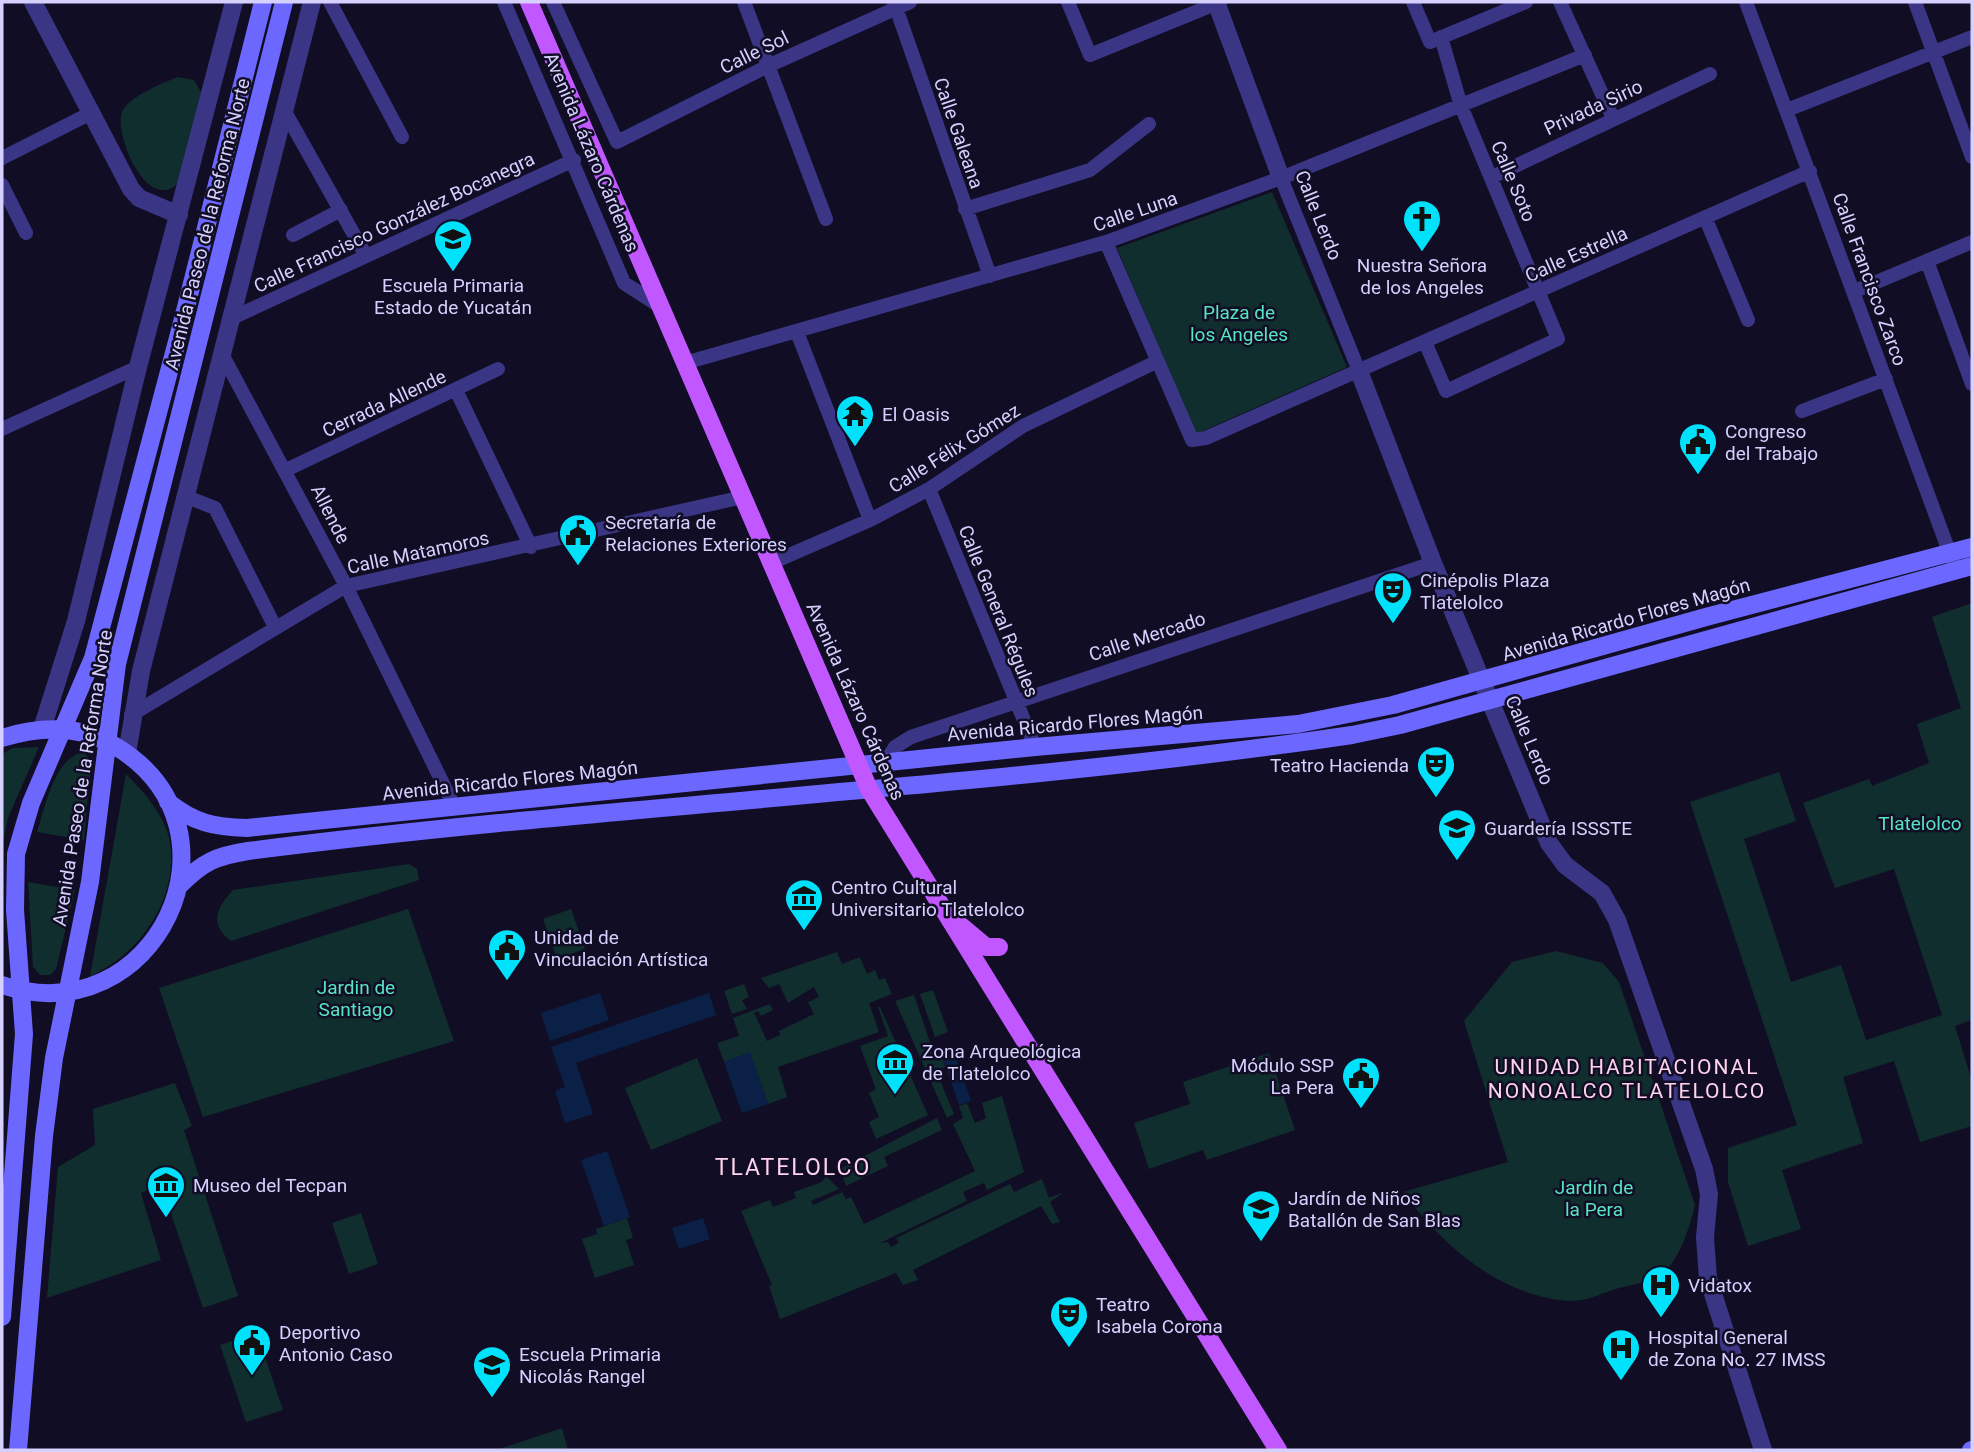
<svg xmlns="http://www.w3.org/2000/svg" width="1974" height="1452" font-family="Roboto,sans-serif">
<rect width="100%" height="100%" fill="#110d24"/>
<path fill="#102e2d" d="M178,77l16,3 7,12 -22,90c-31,35 -68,-51 -56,-72 9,-15 40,-27 55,-33z
M1272,192l75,175 -151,67 -79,-186z
M1972,603v417l-17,6 17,55v45l-52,16 -26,-81 -51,16 20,66 -81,27 19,59 -53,17 -20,-64v-34l69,-23 -107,-323 89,-30 17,49 -52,18 47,143 50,-17 25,75 76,-25 -48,-146 -59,19 -32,-85 66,-24 3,7 57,-23 -12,-39 44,-16 -29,-91z
M39,747l-31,71 -6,30v-94l11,-6z
M84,752l7,9 -7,79 -47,-8c8,-24 17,-75 47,-80z
M126,774c18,18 39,41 44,68 9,56 -30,113 -80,134z
M409,864l8,5 2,11 -188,61c-22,-16 -15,-33 2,-51z
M28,882l47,8 -19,79 -6,6h-10l-7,-8z
M408,909l46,132 -251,76 -44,-129z
M571,909l14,40 -28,10 -14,-40z
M1556,951l47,12 16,19 76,223c-5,21 -17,63 -40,73 -11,5 -24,7 -36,10 -14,4 -32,13 -46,13 -72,-3 -130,-55 -170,-109l105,-30 -44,-141 48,-59z
M837,952l5,12 18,-7 7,17 8,-4 4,10 6,-2 7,16 -23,9 10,29 -101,35 9,30 -19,7 -18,-51 -26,9 -7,-19 22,-7 -6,-18 37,-14 3,6 -12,6 -3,-5 -4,2 13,28 13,-6 -1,-4 35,-17 -6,-12 11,-5 -5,-10 -26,16 -9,-19 -10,4 -8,-10z
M744,984l5,13 -7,3 5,9 -15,5 -8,-23z
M933,990l15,42 -13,5 -15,-43z
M914,995l22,65 7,-1 2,8 -9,4 18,43 -7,4 -52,-117z
M878,1007h2l48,108 -52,24 -7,-17 10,-5 -10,-24 7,-4 -16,-43 28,-10z
M1269,1053l26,77 -88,30 -4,-10 -54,19 -15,-46 56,-19 -7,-22z
M697,1058l25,63 -71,29 -26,-62z
M175,1083l17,43 -8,4 54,166 -35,12 -42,-124 -20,9 20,67 -114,38 11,-131 37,-22 -2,-36z
M1002,1096l22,76 -37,18 -3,-7 -21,9 4,9 -87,42 8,-1 3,5 8,-4 -3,-5 114,-54 4,8 28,-13 7,19 15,-6 -14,10 10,20 -8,2 -11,-18 -128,64 5,10 -15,5 -7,-12 -116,46 -11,-33 3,-1 -31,-74 29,-11 3,7 23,-9 -2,-6 28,-10 4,-6 13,13 -28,12 2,4 29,-13 4,7 5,-2 13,27 111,-53 -22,-47 10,-6 -4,-12 8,-3 8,20 11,-5 -4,-15z
M937,1118l5,12 -58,27 4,9 -42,20 -6,-17z
M361,1213l17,51 -29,10 -17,-51z
M627,1218l6,20 -7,2 8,25 -39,13 -13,-39 15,-5 -1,-5z
M257,1333l26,77 -37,12 -26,-77z
M562,1428l6,22h-71z"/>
<path fill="#0a2047" d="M600,993l9,27 -59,21 -9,-28z
M709,993l7,22 -140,48 17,51 -28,9 -10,-32 10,-4 -14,-40z
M750,1052l18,52 -26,9 -18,-51z
M955,1054l16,47 -12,4 -16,-46z
M607,1151l23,66 -26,9 -23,-66z
M703,1218l7,21 -31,10 -7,-21z"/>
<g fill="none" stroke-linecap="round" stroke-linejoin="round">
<path stroke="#3a3685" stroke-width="14" d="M330,2l72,135
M504,2l120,281 34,22
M553,2l64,140 153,-77 140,-63
M744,2l82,217
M894,2l96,274
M1068,2l22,53 130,-53
M1413,2l17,40 96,-40
M1560,2l53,116
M1746,2l207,560
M1915,2l57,155
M284,110l82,146
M1787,110l185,-73
M2,158l91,-46
M1492,177l218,-103
M1281,178l78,193
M2,185l24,48
M965,209l125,-39 59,-46
M1705,217l43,103
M293,235l48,-25
M1106,242l86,198 14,-2 604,-267
M1927,261l45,123
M1855,291l117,-49
M230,319l344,-159
M797,332l73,188
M1425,342l21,49 112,-52 -97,-233 -20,-69
M222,354l124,232 109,222
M685,363l421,-121 175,-64 304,-123
M456,390l75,157
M1802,411l84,-32
M2,429l136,-62
M286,470l212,-101
M929,489l106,258
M187,497l28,11 60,119
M771,563l99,-43 59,-31 94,-63 133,-64
M131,715l215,-129 397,-89
M885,763l10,-16 16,-10 522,-174"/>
<path stroke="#3a3685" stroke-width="18" d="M33,2l98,187 8,9 40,17
M1216,2l65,176
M1359,371l74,192 116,280 16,22 37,28 15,27 87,249 5,25 -4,43 3,41 55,172
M42,729l34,-108 62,-254 96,-365
M127,753l14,-82 171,-669"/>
<path stroke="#6c67ff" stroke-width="18" d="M2,738c38,-12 78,-13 113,8 139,83 40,290 -113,239
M168,802c26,21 46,25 79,26l788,-81 263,-23 95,-19 313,-88 266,-70
M180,885c23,-23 36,-29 68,-34 367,-47 738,-62 1104,-116l48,-10 572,-159
M2,1317l22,-283 -9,-124 1,-56 15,-51 62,-145 91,-343 79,-313
M18,1450l26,-314 10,-78 36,-176 27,-218 167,-662
M1971,1450h1"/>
<path stroke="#c157ff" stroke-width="18" d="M529,2l340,787 409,661
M955,921l31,26h13"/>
</g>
<defs>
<symbol id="church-pin" viewBox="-11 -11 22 30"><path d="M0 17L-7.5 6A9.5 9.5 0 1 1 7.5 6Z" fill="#00e1fb" stroke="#110d24"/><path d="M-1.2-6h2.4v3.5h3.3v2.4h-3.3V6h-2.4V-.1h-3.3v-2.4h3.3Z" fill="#111"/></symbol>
<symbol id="school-pin" viewBox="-11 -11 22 30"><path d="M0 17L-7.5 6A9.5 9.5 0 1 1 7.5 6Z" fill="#00e1fb" stroke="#110d24"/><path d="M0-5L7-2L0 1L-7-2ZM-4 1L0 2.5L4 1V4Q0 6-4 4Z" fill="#111"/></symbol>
<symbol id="temple-pin" viewBox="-11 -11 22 30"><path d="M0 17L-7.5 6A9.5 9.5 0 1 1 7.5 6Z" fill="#00e1fb" stroke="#110d24"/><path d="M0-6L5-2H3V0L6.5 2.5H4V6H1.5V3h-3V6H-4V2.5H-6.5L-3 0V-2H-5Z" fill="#111"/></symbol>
<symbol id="civic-pin" viewBox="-11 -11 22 30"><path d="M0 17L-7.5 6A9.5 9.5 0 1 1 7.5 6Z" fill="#00e1fb" stroke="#110d24"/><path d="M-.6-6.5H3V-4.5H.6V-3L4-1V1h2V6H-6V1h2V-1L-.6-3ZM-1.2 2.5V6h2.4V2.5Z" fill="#111"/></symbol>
<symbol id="theatre-pin" viewBox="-11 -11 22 30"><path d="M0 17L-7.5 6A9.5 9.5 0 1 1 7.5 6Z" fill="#00e1fb" stroke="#110d24"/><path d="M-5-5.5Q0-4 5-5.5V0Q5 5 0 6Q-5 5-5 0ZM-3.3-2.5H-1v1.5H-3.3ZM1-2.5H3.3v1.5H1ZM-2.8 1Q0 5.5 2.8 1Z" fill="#111"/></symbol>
<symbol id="museum-pin" viewBox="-11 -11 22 30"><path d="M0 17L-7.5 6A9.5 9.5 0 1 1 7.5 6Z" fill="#00e1fb" stroke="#110d24"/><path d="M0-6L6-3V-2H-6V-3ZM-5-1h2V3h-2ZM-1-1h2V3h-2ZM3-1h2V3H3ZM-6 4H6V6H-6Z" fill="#111"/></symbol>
<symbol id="hospital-pin" viewBox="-11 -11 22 30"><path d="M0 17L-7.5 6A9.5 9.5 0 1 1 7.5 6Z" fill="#00e1fb" stroke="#110d24"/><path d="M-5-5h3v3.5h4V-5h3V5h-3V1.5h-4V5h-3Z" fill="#111"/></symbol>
</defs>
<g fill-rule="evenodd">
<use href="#church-pin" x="1400" y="197" width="44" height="60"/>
<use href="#school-pin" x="431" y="217" width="44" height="60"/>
<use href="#temple-pin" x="833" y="392" width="44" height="60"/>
<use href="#civic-pin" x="1676" y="420" width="44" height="60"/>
<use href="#civic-pin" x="556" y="511" width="44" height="60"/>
<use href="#theatre-pin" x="1371" y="569" width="44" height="60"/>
<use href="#theatre-pin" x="1414" y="743" width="44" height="60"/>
<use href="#school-pin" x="1435" y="806" width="44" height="60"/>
<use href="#museum-pin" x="782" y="876" width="44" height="60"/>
<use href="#civic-pin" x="485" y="926" width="44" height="60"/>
<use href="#museum-pin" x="873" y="1040" width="44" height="60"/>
<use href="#civic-pin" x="1339" y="1054" width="44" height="60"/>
<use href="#museum-pin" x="144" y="1163" width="44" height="60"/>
<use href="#school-pin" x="1239" y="1187" width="44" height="60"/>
<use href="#hospital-pin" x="1639" y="1263" width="44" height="60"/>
<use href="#theatre-pin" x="1047" y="1293" width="44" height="60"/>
<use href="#civic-pin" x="230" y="1321" width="44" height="60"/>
<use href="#hospital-pin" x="1599" y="1326" width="44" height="60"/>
<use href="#school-pin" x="470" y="1343" width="44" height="60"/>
</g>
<g text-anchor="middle" stroke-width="5" stroke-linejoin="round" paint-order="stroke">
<g font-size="19" fill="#d6d0ff" stroke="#110d24">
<text transform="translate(754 52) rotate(-26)" y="7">Calle Sol</text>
<text transform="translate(1593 107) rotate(-25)" y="7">Privada Sirio</text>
<text transform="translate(959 133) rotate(71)" y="7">Calle Galeana</text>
<text transform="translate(592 152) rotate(67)" y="7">Avenida Lázaro Cárdenas</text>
<text transform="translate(1514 181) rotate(67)" y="7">Calle Soto</text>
<text transform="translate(1135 211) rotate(-19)" y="7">Calle Luna</text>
<text transform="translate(1319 215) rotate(68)" y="7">Calle Lerdo</text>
<text transform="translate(394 222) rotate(-25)" y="7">Calle Francisco González Bocanegra</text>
<text transform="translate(207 224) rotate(-76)" y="7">Avenida Paseo de la Reforma Norte</text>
<text transform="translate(1576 254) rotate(-24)" y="7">Calle Estrella</text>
<text transform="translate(1870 279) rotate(70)" y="7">Calle Francisco Zarco</text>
<text transform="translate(384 403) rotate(-25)" y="7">Cerrada Allende</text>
<text transform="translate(954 448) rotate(-32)" y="7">Calle Félix Gómez</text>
<text transform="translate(331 514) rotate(63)" y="7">Allende</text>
<text transform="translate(418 552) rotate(-12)" y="7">Calle Matamoros</text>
<text transform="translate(999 611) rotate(68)" y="7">Calle General Régules</text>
<text transform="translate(1626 619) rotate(-16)" y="7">Avenida Ricardo Flores Magón</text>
<text transform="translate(1147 636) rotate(-18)" y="7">Calle Mercado</text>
<text transform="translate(856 701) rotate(66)" y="7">Avenida Lázaro Cárdenas</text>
<text transform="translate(1075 723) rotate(-5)" y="7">Avenida Ricardo Flores Magón</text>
<text transform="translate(1530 740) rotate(67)" y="7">Calle Lerdo</text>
<text transform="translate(82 778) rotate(-81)" y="7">Avenida Paseo de la Reforma Norte</text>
<text transform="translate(510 780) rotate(-6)" y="7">Avenida Ricardo Flores Magón</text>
</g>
<g font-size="19" fill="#d6d0ff" stroke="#110d24" text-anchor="start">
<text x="1422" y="272" text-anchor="middle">Nuestra Señora<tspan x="1422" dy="22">de los Angeles</tspan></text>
<text x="453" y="292" text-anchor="middle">Escuela Primaria<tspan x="453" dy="22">Estado de Yucatán</tspan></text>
<text x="882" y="421">El Oasis</text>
<text x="1725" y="438">Congreso<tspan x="1725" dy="22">del Trabajo</tspan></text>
<text x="605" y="529">Secretaría de<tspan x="605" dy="22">Relaciones Exteriores</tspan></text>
<text x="1420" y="587">Cinépolis Plaza<tspan x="1420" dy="22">Tlatelolco</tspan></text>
<text x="1409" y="772" text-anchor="end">Teatro Hacienda</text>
<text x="1484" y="835">Guardería ISSSTE</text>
<text x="831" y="894">Centro Cultural<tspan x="831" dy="22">Universitario Tlatelolco</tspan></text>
<text x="534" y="944">Unidad de<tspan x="534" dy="22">Vinculación Artística</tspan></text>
<text x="922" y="1058">Zona Arqueológica<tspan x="922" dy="22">de Tlatelolco</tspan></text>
<text x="1334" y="1072" text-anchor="end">Módulo SSP<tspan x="1334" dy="22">La Pera</tspan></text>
<text x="193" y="1192">Museo del Tecpan</text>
<text x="1288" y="1205">Jardín de Niños<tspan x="1288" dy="22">Batallón de San Blas</tspan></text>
<text x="1688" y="1292">Vidatox</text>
<text x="1096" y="1311">Teatro<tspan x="1096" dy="22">Isabela Corona</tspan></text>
<text x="279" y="1339">Deportivo<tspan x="279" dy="22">Antonio Caso</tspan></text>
<text x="1648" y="1344">Hospital General<tspan x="1648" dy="22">de Zona No. 27 IMSS</tspan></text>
<text x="519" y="1361">Escuela Primaria<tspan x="519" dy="22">Nicolás Rangel</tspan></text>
</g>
<g font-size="19" fill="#57e4c2" stroke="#110d24">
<text x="1239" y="319">Plaza de<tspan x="1239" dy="22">los Angeles</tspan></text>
<text x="1920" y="830">Tlatelolco</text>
<text x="356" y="994">Jardin de<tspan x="356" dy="22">Santiago</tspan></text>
<text x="1594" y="1194">Jardín de<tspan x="1594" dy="22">la Pera</tspan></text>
</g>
<g font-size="21" letter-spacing="2" fill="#ffd2ee" stroke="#110d24">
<text x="1627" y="1074">UNIDAD HABITACIONAL<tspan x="1627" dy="24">NONOALCO TLATELOLCO</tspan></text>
</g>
<g font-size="23" letter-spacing="2" fill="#ffd2ee" stroke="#110d24">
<text x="793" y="1175">TLATELOLCO</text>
</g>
</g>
<rect width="1974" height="1452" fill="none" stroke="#d6d0ff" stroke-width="7"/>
</svg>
